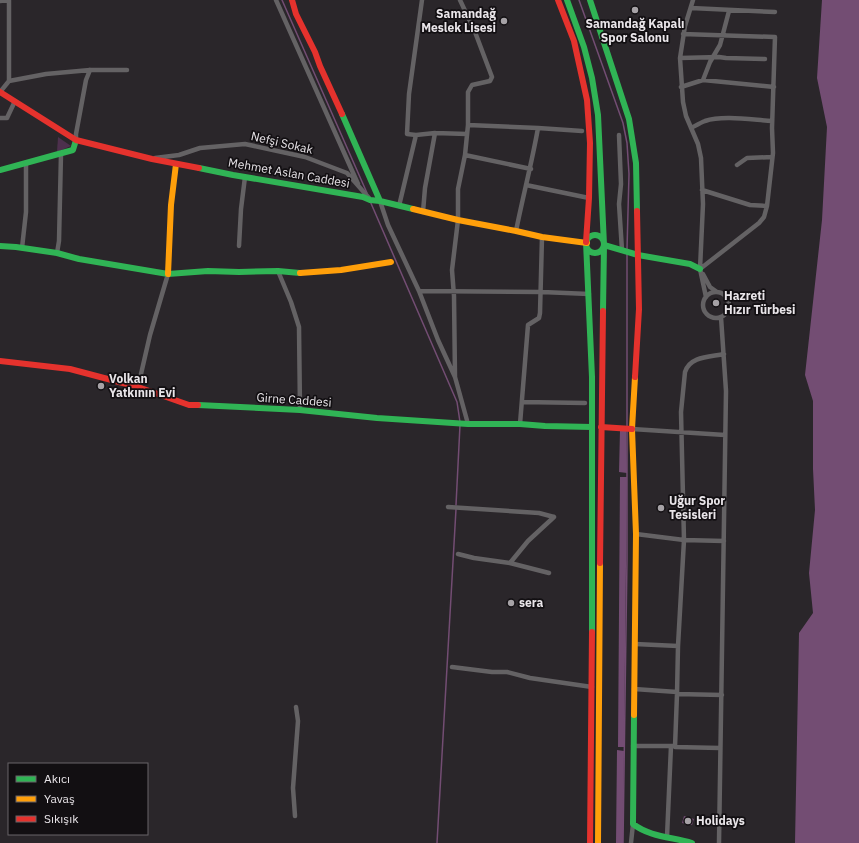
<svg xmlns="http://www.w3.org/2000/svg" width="859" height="843" font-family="'IBM Plex Sans',sans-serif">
<rect width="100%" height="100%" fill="#2a262a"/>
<path fill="#4d304d" d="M58,137l13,9 -14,6z"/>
<path fill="#734d73" d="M822,0h37v843h-64l4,-210 14,-20 -4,-40 6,-63 -2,-41v-68l-8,-26 17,-155 5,-93 -10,-49z
M620,430h6l1,43 -8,-1z
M620,477h7l-3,270h-6z
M617,750l7,1 -1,92h-7z
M684,816l10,3 -2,6 -10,-2z"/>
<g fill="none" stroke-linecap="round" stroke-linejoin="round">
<path stroke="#734d73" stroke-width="1.5" d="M282,0l85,193
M579,0l44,123 4,20 2,31 -2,75
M370,201l87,201 3,20
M627,427v-174
M456,505l4,-80
M437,843l19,-334
M623,843l4,-284v-128"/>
<path stroke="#646264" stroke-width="4.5" d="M9,0v81
M276,0l82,184
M460,0l15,32 17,45 -2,4 -18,4 -4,7v33
M693,0l-8,26 -5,32 3,44 3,14 12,28 3,14 2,46 -3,65 6,28
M0,1l9,-1
M691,8l84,4
M683,34l92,3 -3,91 1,25 -6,53 -3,11 -5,6 -59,46
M680,58l39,-1 7,1 39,1
M703,80l7,-18 10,-17 9,-34
M681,87l22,-7 71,7
M0,92l9,-11 37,-7 44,-4h37
M0,118h7l8,-17
M691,128c4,-2 9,-5 14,-7 18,-6 48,-1 67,0
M416,135l-9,-1 2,-40 13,-94
M619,135l2,49 -2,20 3,46
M76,140v-6l10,-54 4,-10
M465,155l3,-30 70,3
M155,158l24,-3 21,-7 45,-4 60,13 42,16 22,25
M737,165l10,-7 25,-1
M526,185l63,13
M702,190l48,15 17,1
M380,201l8,24 31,66 19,49 17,37 13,47
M399,206l17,-71 19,-2 32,1
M423,212l2,-24 10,-55
M516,231c7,-35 16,-69 22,-103l44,3
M239,246l2,-37 4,-32
M22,248l4,-36v-49
M57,253l2,-12 2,-87
M278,271l13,31 8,25 1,83
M703,274l7,13 7,5
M419,291l123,1 47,2
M703 305a13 13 0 1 1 26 0a13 13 0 1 1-26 0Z
M455,377l-1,-81 -2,-26 6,-50v-31l7,-34 66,14
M138,387l12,-52 18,-61
M522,402l63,1
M520,424l8,-99 11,-7 1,-5 2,-76
M632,429l93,6
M448,507l91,6 15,4
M636,534l48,6 40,1
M458,554l16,4 36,5 39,10
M510,563l18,-22 26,-24
M635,644l43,2
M452,667l40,5h15l23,6 62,9
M634,689l43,3
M677,694l-2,53 45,1
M722,695l-45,-1 1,-48 6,-106 -3,-128 4,-40c5,-16 25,-15 39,-18
M633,746h41
M295,816l-2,-28 5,-67 -2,-14
M667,837l4,-91
M631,843l2,-19
M719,843l7,-452 -5,-74"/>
<path stroke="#30b455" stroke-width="6" d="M567,0l17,47 8,31 6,37 6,130 -1,66
M590,0l39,119 7,44 1,48
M342,114l38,87
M199,168l34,7 130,22 7,3 10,1 33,8
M0,170l73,-20 3,-10
M586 244a9 9 0 1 1 18 0a9 9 0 1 1-18 0Z
M586,242l6,135v255
M604,245l34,10 52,9 10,5
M0,246l16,1 41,6 22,6 89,15 40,-3 31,1 39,-1 22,2
M198,405l102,5 77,8 91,6h52l25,2 47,1
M634,715l-1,109c17,13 39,13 59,19"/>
<path stroke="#ff9f0a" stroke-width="6" d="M413,209l45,11 58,11 26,6 45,6
M300,273l41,-3 50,-8
M168,274l3,-69 5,-41
M634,715l2,-181 -4,-105 3,-52
M598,843l2,-280"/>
<path stroke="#e5322d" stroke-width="6" d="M292,0l4,14 19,38 5,14 22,48
M558,0l16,41 13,59 3,43 -1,55 -3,44
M0,92l76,48 76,19 47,9
M0,361l70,8 68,18 51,18h9
M635,377l4,-68 -2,-98
M601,427l31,2
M600,563l3,-252
M590,843l2,-211"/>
</g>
<g fill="#a6a2a6" stroke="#120f12" stroke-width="1.5">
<circle cx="635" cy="10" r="4"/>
<circle cx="504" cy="21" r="4"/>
<circle cx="716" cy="303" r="4"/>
<circle cx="101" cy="386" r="4"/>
<circle cx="661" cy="508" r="4"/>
<circle cx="511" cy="603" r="4"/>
<circle cx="688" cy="821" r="4"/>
</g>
<g text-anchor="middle" stroke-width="3.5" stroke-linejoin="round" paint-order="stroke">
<g font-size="12" font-weight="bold" fill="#e9e5e9" stroke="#120f12" text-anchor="start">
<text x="496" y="18" text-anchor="end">Samandağ<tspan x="496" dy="14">Meslek Lisesi</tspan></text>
<text x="635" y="28" text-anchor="middle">Samandağ Kapalı<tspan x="635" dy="14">Spor Salonu</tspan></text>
<text x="724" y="300">Hazreti<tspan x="724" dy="14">Hızır Türbesi</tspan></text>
<text x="109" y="383">Volkan<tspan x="109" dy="14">Yatkının Evi</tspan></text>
<text x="669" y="505">Uğur Spor<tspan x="669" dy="14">Tesisleri</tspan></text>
<text x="519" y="607">sera</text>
<text x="696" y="825">Holidays</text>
</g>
<g font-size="12" fill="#e9e5e9" stroke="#120f12">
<text transform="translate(282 143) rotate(13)" y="4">Nefşi Sokak</text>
<text transform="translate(289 173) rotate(10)" y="4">Mehmet Aslan Caddesi</text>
<text transform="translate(294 400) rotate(4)" y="4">Girne Caddesi</text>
</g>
</g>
<rect x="8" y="763" width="140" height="72" fill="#120f12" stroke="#686568"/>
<rect x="16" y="776" width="20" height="6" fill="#30b455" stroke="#686568"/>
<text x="44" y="783" font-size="12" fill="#e9e5e9">Akıcı</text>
<rect x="16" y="796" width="20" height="6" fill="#ff9f0a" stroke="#686568"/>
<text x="44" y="803" font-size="12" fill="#e9e5e9">Yavaş</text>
<rect x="16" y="816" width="20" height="6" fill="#e5322d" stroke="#686568"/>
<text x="44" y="823" font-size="12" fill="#e9e5e9">Sıkışık</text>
</svg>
